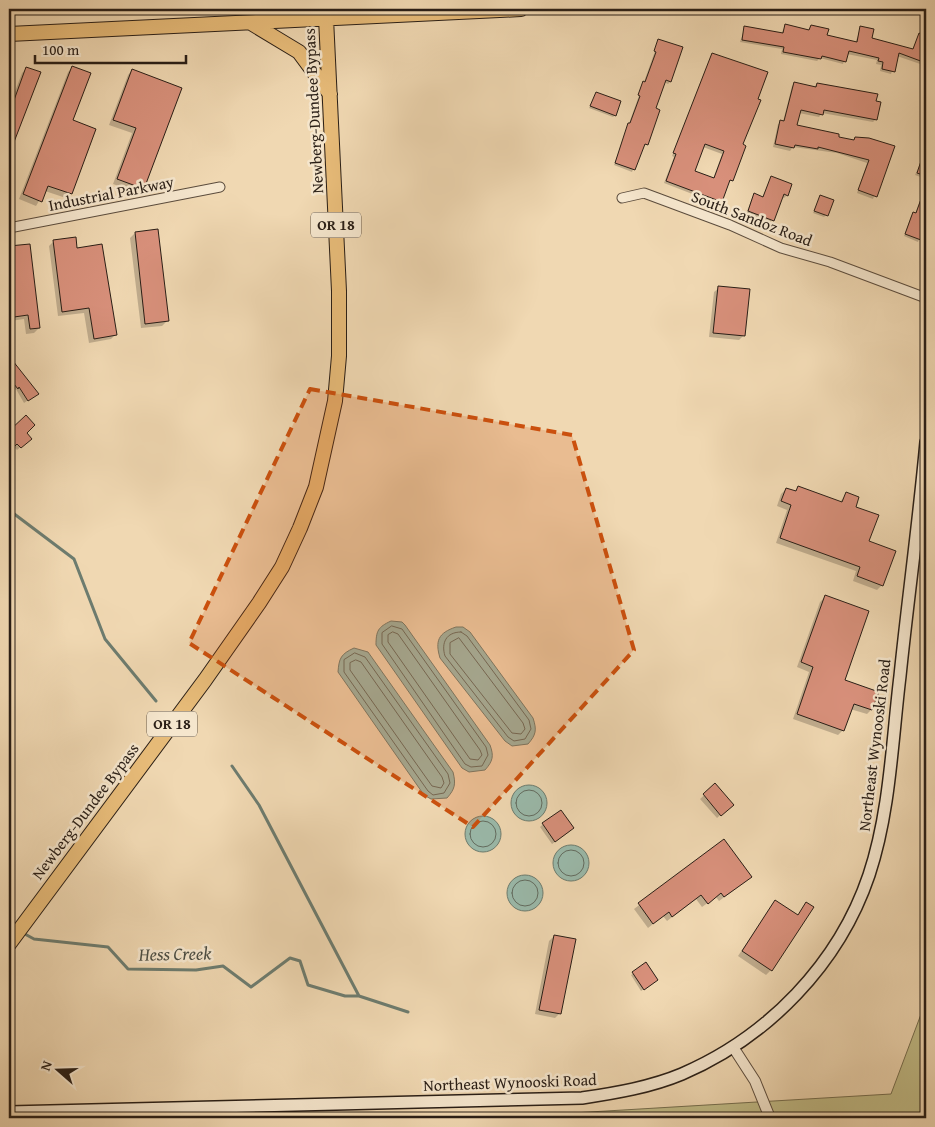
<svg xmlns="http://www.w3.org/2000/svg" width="935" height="1127" font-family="'Gentium Book Plus',serif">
<rect width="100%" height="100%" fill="#f0d8b2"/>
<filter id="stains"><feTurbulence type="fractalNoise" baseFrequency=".004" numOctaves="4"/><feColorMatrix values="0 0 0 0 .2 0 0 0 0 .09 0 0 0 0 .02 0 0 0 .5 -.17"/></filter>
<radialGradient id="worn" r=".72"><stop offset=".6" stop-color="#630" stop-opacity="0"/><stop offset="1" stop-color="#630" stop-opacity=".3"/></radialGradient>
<path fill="#c1bc87" stroke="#756d4e" d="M926,1001v117h-395l25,-4 335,-20z"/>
<path fill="#9abaab" stroke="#6d7c6f" d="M9,9l36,2 111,-2 -103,5 -44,-2z
M391,621l11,1 3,3 85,120c4,11 3,16 -5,25l-16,2 -7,-4 -86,-123c0,-14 2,-18 15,-24z
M456,627h7l7,5 63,86c4,12 3,17 -5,26l-16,2 -7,-5 -65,-83c-5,-17 -2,-25 16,-31z
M354,648l14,4 85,120c3,12 2,17 -6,26l-16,1 -7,-4 -86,-123c1,-14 3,-18 16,-24z
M511 803a18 18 0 1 1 36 0a18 18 0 1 1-36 0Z
M465 834a18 18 0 1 1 36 0a18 18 0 1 1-36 0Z
M553 863a18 18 0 1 1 36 0a18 18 0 1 1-36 0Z
M507 893a18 18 0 1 1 36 0a18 18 0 1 1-36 0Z"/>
<path fill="#0003" fill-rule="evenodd" d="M785,26l23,5 3,-5 15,10 29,7 6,-15 9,11 42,11 7,-15 7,2v29l-29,-10 -6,18 -11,-3 1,-6 -5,-1 1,-4 -30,-6 -4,10 -23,-6 -3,3 -36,-7 1,-5 -42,-7 5,-15 36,7z
M659,40l22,8 -11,34 -2,2 -4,-2 -10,27 -7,35 -4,2 -11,26 -18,-7z
M712,54l30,91 -10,35 -4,2 -10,22 -54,-21 10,-26 -2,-1zM703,147l19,7 -9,25 -20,-7z
M73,67l-2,54 24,9 -25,64 -4,4 -21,-7 -9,15 -17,-7 49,-127z
M27,68l12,5 -30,81v-57l3,2 10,-26z
M132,70l11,118 -5,5 -25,-9 19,-51 -23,-8 19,-50z
M795,83l19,4 3,-3 58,18 1,17 -3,3 -51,-9 -3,4 -20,-4 -3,13 41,12 15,3 3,-3 39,9 -21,52 -16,-6 10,-30 -30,-10 -44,-6 -3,4 -17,-4 5,-23 5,-2 9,-36z
M596,94l19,21 -2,2 -24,-9z
M923,157l3,2v20l-11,-4z
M771,177l16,18 -3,3 -3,-1 -11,26 -24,-9 6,-16 2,-3 8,3z
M926,184l-2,33 2,6 -8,19 -14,-6 7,-20 4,-2z
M820,196l6,19 -2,2 -11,-4z
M135,233l32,88 -5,5 -21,2 -11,-90z
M54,241l22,8 40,85 -5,5 -22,4 -5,-30 -26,3 -9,-70z
M29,245l10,83 -5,5 -8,1 -2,-15 -14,2 -1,-73z
M719,288l25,47 -5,5 -30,-3 5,-45z
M9,359l28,35 -13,9 -8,-14 -2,2 -5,-6z
M26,417l-1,17 5,5 -13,11 -4,-4 -4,4v-17z
M798,488l42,14 6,-8 8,13 28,78 -5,5 -24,-9 3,-10 -80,-28 11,-33 -10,-4 4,-12 5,-5 8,3z
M825,597l18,83 28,30 -4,4 -17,-5 -7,21 -5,5 -45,-16 16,-47 -12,-5 23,-65z
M715,785l17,20 -15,13 -17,-19z
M543,824l26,8 -17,12 -12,-17z
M723,841l22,41 -26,19 -3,-4 -14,10 -6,-8 -29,22 -4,-5 -15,12 -14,-19z
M775,901l22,15 10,-12 -36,66 -5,5 -28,-19z
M554,936l6,77 -5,5 -20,-4 14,-73z
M646,964l9,18 -14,9 -10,-16z"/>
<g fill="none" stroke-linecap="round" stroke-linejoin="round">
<path stroke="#626c60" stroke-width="1" d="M392,626l10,3 84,118 2,8 -6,11 -11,1 -6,-3 -83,-120v-11z
M393,632l5,2 82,116 2,5 -4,5 -8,-1 -82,-117v-7z
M461,632l6,4 62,84 2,9 -6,10 -11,2 -6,-4 -63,-81c-4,-13 1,-24 16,-24z
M459,638l64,85 2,6 -4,5 -9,-1 -62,-79v-11z
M355,653l10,4 83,117 2,9 -6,10 -11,2 -5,-4 -84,-119v-12z
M356,660l5,2 81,115 2,6 -3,5 -9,-2 -82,-116v-7z
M516 803a13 13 0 1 1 26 0a13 13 0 1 1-26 0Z
M470 834a13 13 0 1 1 26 0a13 13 0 1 1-26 0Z
M558 863a13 13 0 1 1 26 0a13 13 0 1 1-26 0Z
M512 893a13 13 0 1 1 26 0a13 13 0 1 1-26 0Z"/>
<path stroke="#6d7c6f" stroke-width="3" d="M9,510l65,49 31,80 51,62
M232,766l27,39 100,191
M23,933l11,6 74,8 20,22 68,1 27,-4 28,21 39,-29 10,3 8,24 37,11h14l49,16"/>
</g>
<path fill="#d8907b" stroke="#291e16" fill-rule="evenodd" d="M785,24l24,6 2,-5 18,4 -2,6 30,7 3,-16 14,3 -2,9 41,11 6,-16 7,3v27l-27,-10 -4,19 -13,-3 1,-7 -5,-1 1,-3 -30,-7 -3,11 -24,-6 -1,3 -38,-7 1,-5 -42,-7 2,-14 39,7z
M658,39l25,8 -12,35 -5,-2 -10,28 4,2 -12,35 -3,-1 -10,26 -20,-7 13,-40h2l10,-27 -2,-1 5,-14 2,1 11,-30 -2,-1z
M712,53l56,19 -10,27 3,1 -18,44 3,2 -13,35 -3,-1 -8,22 -56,-21 10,-27 -3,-1zM705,144l19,7 -10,27 -19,-7z
M72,66l19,7 -18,47 23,9 -24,65 -24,-8 -6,16 -19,-8z
M26,67l15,5 -32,83v-41z
M132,69l50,19 -38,101 -27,-10 19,-51 -23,-8z
M794,82l22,5 1,-4 61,11 -2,7 5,1 -4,18 -53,-10 -1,5 -22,-5 -4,15 42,9v3l15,3 1,-3 14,1 26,8 -18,51 -19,-7 11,-30 -51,-13v2l-23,-4 -1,3 -19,-4 5,-24 4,1z
M596,92l25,9 -5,15 -26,-10z
M925,149h1v27l-9,-3z
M771,176l21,8 -4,12 -4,-2 -10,27 -26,-10 6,-18 9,4z
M925,188l1,21 -2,7 2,1v9l-5,14 -16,-6 8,-22 3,1z
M820,195l14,5 -6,16 -14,-5z
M158,229l11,92 -24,3 -10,-92z
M76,237l1,11 25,-4 15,91 -23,4 -5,-31 -27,4 -9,-72z
M30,244l10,84 -10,1 -2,-14 -14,2 -5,-45v-26z
M718,286l32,3 -5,47 -32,-3z
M9,356l30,38 -11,7 -9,-14 -1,2 -9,-11z
M26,415l9,10 -8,8 5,6 -11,9 -4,-4 -8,8v-21z
M798,486l44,16 4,-10 13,5 -3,10 23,8 -10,26 27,10 -13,35 -26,-10 3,-9 -80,-29 11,-33 -10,-4 5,-13 10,3z
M825,595l44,16 -24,69 34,12 -7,18 -18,-6 -10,27 -47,-17 16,-47 -12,-5z
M715,783l19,22 -13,11 -18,-22z
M561,810l13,18 -19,14 -13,-19z
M724,839l28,38 -28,20 -3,-4 -13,11 -7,-9 -29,22 -3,-5 -16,12 -15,-21z
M775,900l23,15 8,-13 8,5 -42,64 -30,-20z
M554,935l22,4 -15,75 -22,-4z
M646,962l12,18 -14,10 -12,-18z"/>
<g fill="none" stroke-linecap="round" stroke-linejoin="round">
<defs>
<path id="minor" d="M622,198l22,-5 86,32 51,23 49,14 96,36
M9,228l211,-41"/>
<path id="tertiary" d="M733,1047l22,34 15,37"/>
<path id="secondary" d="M9,1112l573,-14c34,-5 69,-11 100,-24 86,-37 157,-110 187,-199 21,-63 23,-133 31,-199 8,-78 19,-156 26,-234"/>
<path id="trunk" d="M251,23l48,29 31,42
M9,34l512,-25
M9,944l196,-264 54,-77 23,-36 18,-39 16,-41 19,-86 4,-45v-65l-13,-273"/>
</defs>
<use href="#minor" stroke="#5b4c3d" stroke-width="11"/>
<use href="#tertiary" stroke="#5b4c3d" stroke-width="12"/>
<use href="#secondary" stroke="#291e16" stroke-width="14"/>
<use href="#trunk" stroke="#291e16" stroke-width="16"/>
<use href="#minor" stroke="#f5e6cd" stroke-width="9"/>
<use href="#tertiary" stroke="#f5e6cd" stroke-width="10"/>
<use href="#secondary" stroke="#f5e6cd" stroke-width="11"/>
<use href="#trunk" stroke="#e8bc79" stroke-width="14"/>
</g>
<path fill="#cb500e" fill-opacity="0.2" stroke="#cb500e" stroke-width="4" stroke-dasharray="10 6" stroke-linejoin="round" d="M310,389l262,46 62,215 -161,177 -284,-184z"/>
<g text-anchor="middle" stroke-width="5" stroke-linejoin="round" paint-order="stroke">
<g fill="#f5e6cd" stroke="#665a4d" stroke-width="1">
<rect x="311" y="212.5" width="50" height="25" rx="4"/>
<rect x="147" y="711.5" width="50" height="25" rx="4"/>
</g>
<g font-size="15" font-weight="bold" fill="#291e16">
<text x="336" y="230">OR 18</text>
<text x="172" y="729">OR 18</text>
</g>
<g font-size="16" fill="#291e16" stroke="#f5e6cd">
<text transform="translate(313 111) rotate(-93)" y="6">Newberg-Dundee Bypass</text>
<text transform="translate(111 193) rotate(-11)" y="6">Industrial Parkway</text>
<text transform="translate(752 218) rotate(21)" y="6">South Sandoz Road</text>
<text transform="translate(874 745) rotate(-83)" y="6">Northeast Wynooski Road</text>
<text transform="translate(85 811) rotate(-53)" y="6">Newberg-Dundee Bypass</text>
<text transform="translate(510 1082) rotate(-2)" y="6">Northeast Wynooski Road</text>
</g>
<g font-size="18" font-style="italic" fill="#4b4d43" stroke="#f5e6cd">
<text transform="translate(175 954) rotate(-1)" y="6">Hess Creek</text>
</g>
</g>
<rect width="935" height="1127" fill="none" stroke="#f0d8b2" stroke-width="30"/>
<rect x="10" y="10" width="915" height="1107" fill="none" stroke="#291e16" stroke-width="2.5"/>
<rect x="15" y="15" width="905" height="1097" fill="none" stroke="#291e16"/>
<g transform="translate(58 1070) rotate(290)" stroke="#f5e6cd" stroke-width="4" paint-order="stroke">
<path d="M0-4L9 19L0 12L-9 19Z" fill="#291e16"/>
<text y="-8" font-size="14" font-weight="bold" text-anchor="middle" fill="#291e16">N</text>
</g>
<path d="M35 55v8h151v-8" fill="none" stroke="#291e16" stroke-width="2.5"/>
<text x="42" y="55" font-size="15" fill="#291e16" stroke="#f5e6cd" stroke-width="4" paint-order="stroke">100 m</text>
<rect width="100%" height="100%" filter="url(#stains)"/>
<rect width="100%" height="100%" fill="url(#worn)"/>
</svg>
